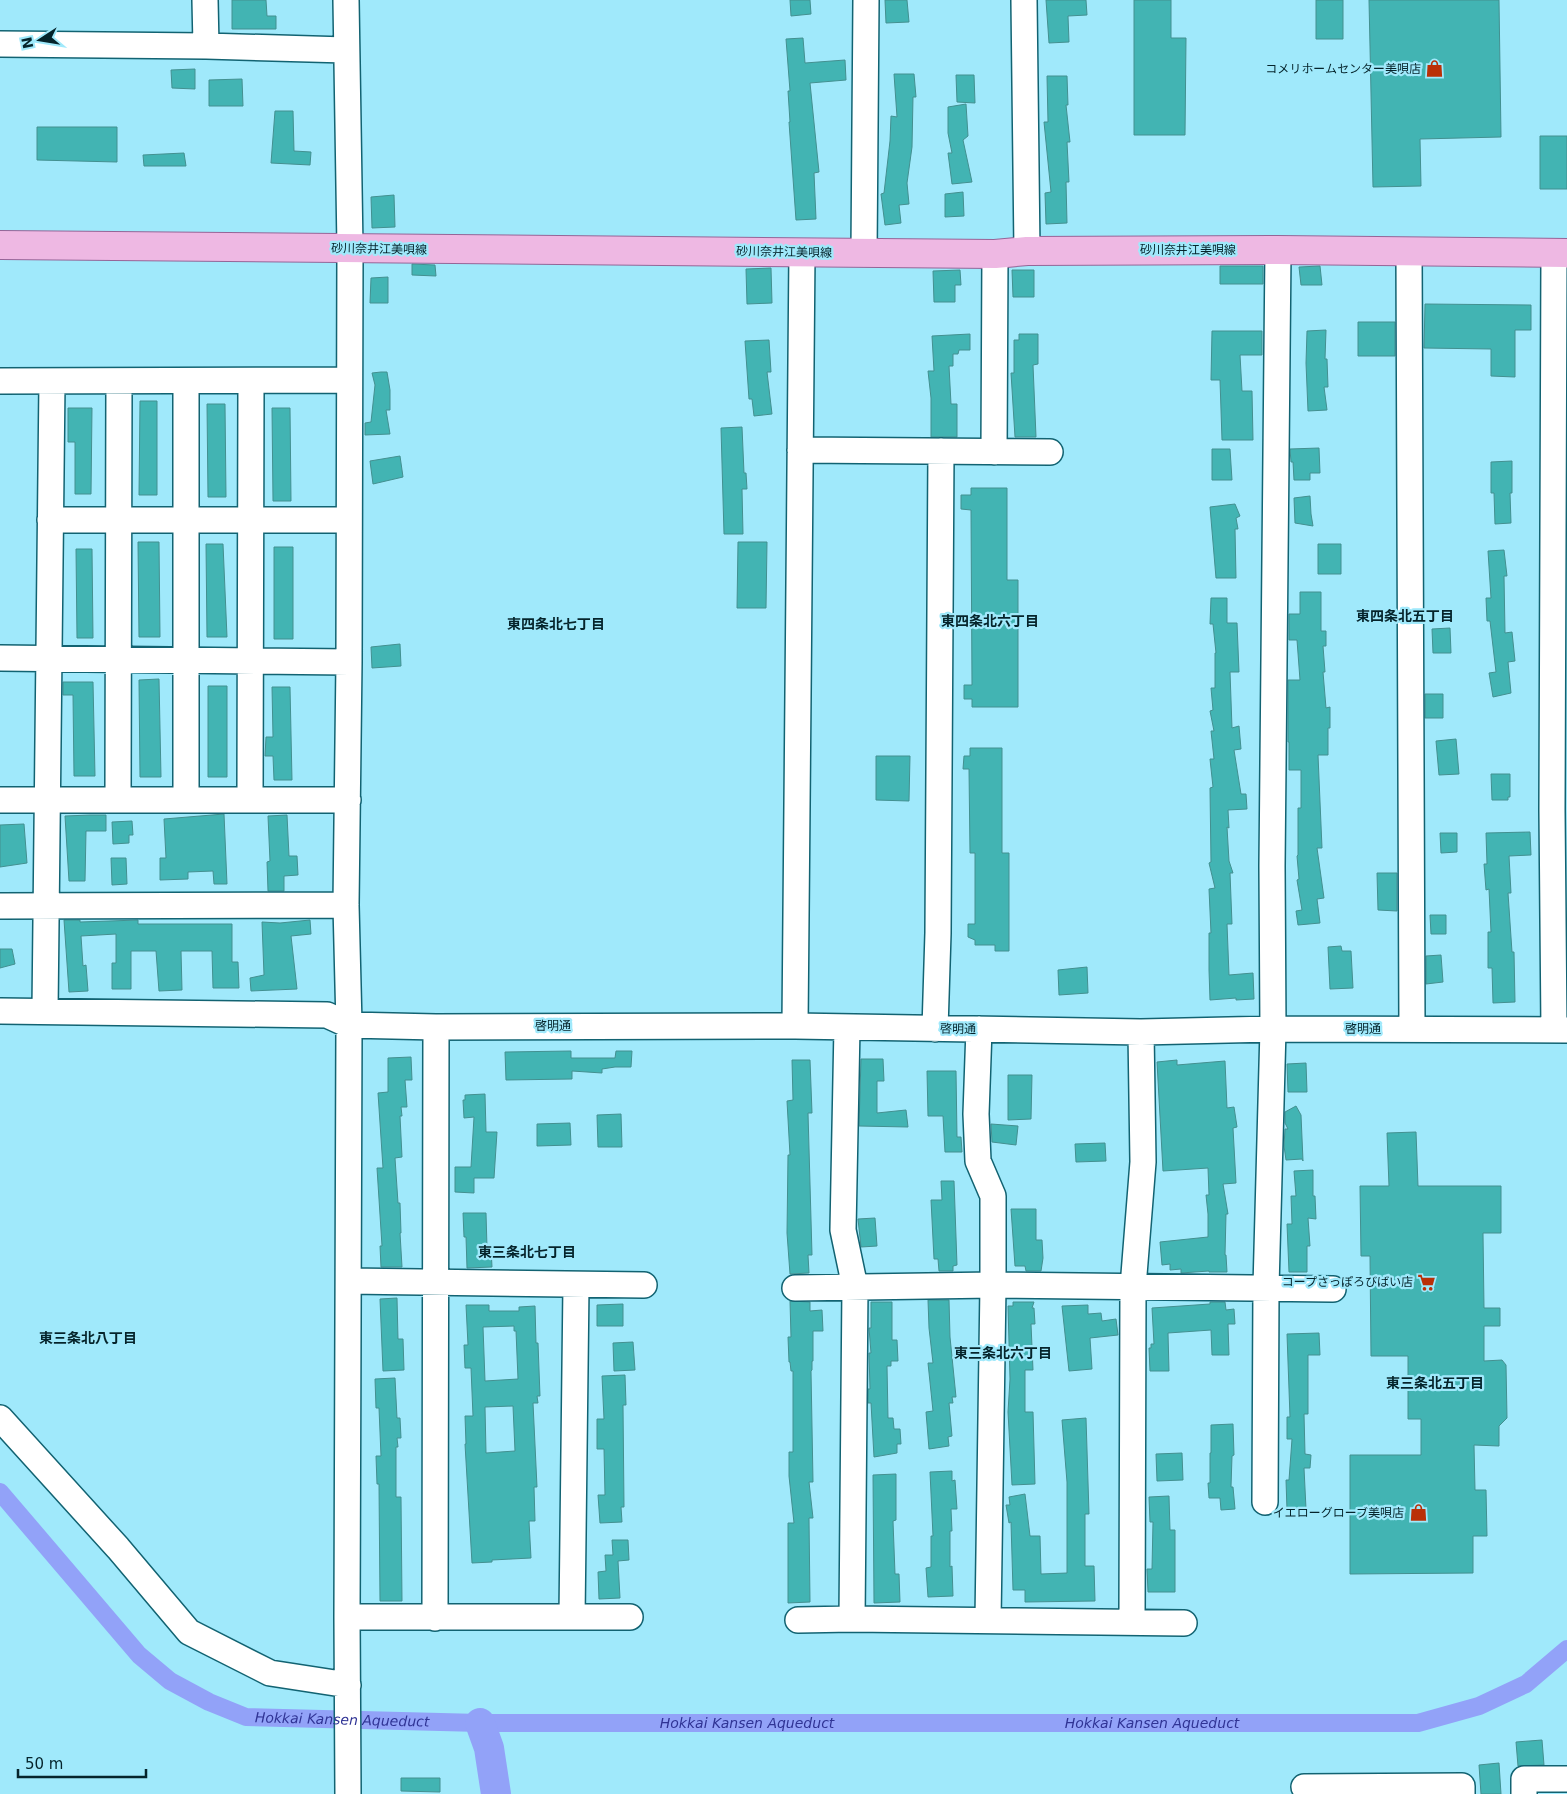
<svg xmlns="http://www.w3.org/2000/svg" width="1567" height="1794" font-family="'DejaVu Sans','Noto Sans JP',sans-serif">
<rect width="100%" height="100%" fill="#a0e9fb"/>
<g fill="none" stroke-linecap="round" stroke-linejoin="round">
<path stroke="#92a2f8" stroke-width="18" id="s1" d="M0,1492l139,163 31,26 39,21 37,15 234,6h938l61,-17 47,-22 41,-35"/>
<path stroke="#92a2f8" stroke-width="30" d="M480,1723l9,25 7,46"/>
</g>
<path fill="#42b4b3" stroke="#439090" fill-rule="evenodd" d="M232,0h34l1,16h9v13h-44z
M790,0h20l1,14 -20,2z
M885,0h22l2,22 -23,1z
M1046,0h40l1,15 -19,1 1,26 -20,1z
M1134,0h37v38h15l-1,97h-51z
M1316,0h27v39h-27z
M1369,0h130l2,137 -81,2 1,47 -48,1z
M803,38l2,25 40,-3 1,20 -36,3 9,89 -5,1 2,46 -20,1 -7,-98h1l-2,-31h2l-4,-52z
M195,69v20l-23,-1 -1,-18z
M894,74h20l2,23h-3l-1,50 -5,36 2,21 -10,1 2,18 -16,2 -4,-31 3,-1 6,-52 1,-25 6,1z
M956,75h18l1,28 -18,-1z
M1047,76h20l1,29h-2l4,37h-3l2,40h-3l1,41 -21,1 -1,-31 6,-1 -7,-70h4z
M242,79l1,27h-34v-26z
M966,104l2,32 -5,4 9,42 -20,2 -4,-31h4l-4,-20v-26z
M275,111h18l1,40 17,1 -1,13 -39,-2z
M37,127h80v35l-80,-2z
M1540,136h27v53h-27z
M184,153l2,13h-42l-1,-11z
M963,192l1,24 -19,1v-23z
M394,195l1,32 -23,1 -1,-31z
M412,264l23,1 1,11 -24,-1z
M1220,266h43v18h-43z
M1320,266l2,19h-21l-2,-18z
M771,268l1,35 -25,1 -1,-35z
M960,270l1,15h-6v17h-21l-1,-31z
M1012,270h22v27h-21z
M388,277v26h-18l1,-25z
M1425,304l106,1v25h-16v47l-24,-1v-27l-67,-1z
M1358,322h37v34h-37z
M1326,330l-1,29h2l1,28h-4l3,23 -19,1 -2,-48 1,-32z
M1212,331h50v24h-22l2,36h10l1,49h-31l-2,-60h-9z
M970,334v16h-11l-1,4h-5v12h-4l2,38h6v33h-26v-39l-3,-27h6l-2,-35z
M1019,334h19v30l-5,1 3,72h-21l-4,-64h3v-33h5z
M769,340l2,32h-4l5,42 -18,2 -2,-17h-3l-4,-58z
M381,372h6l3,18v20h-4l4,24 -25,1v-12l6,-1 4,-37 -3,-12z
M140,401h17v94h-18z
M207,404h18l1,93h-18z
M68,408h24l-1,86h-16v-52h-7z
M272,408h18l1,93h-18z
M742,427l2,46h2l1,16h-5l1,45h-19l-3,-106z
M1319,448l1,25h-10v7h-16l-1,-18h-2l-1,-13z
M1212,449h18l2,31h-20z
M400,456l3,21 -30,7 -3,-23z
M1512,461v32h-2l1,30 -16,1 -1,-31h-3v-31z
M971,488h36v92h11v127h-46v-8h-8v-14h8l-1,-175 -10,-1v-14h10z
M1310,496l1,18 2,12 -18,-3 -1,-25z
M1235,504l5,12 -4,2 2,11h-3l1,49h-20l-6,-71z
M138,542h21l1,95h-21z
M738,542h29l-1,66h-29z
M206,544h17l4,93h-20z
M1318,544h23v30h-23z
M274,547h19v92h-19z
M76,549h16l1,89h-16z
M1504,550l3,26h-3l1,57 7,-1 3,29 -7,1 3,31 -18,4 -4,-24 7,-1 -6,-51h-3l-1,-23h5l-3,-47z
M1300,592h21v39h5v15h-3l2,26h-2l3,36 4,-1v21h-2v27h-10l4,93h-5l7,50 -7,1 3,24 -22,2 -2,-14 6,-1 -5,-30 2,-1 -2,-23 1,-1v-47h3v-38h-12v-28h-1v-62h12l-3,-40h-8v-26h11z
M1211,598h16v25h10l2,49h-9l2,56 7,-2 2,23 -7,1 7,44h5l1,15 -19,1 1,18 -2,-1 2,34 4,12h-3l2,51h-5l2,51 24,-2 1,26 -18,1v-2l-26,2 -1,-30v-37h2l-2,-44 6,-1 -6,-25 2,-1 -1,-74 3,-1 -3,-28h4l-3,-28h3l-4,-20 3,-1 -2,-22h4v-35h1l-3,-29h-3z
M1450,628l1,25h-18l-1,-24z
M400,644l1,22 -29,2 -1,-21z
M159,679l2,98h-21l-1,-97z
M63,682h30l2,94h-21l-1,-81h-10z
M208,686h19v91h-19z
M272,687h18l2,93h-18l-1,-24h-8l1,-19h7z
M1425,694h18v24h-18z
M1456,739l3,35 -20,1 -3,-34z
M970,748h32v105h7v98h-14v-6h-20v-5l-7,-3v-13h7v-71h-5l-1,-84h-6l1,-13h6z
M876,756h34l-1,45 -33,-1z
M1491,774h19v23h-2v3h-16z
M224,814l3,70h-13l-1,-13 -25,1v7l-28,1v-22h6l-2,-39z
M90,815h16v16h-20l-1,50h-16l-4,-65z
M287,815l2,41h8l1,19 -14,1v15h-16l-1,-29 3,-1 -2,-45z
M132,821l1,14h-4v8l-16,1 -1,-22z
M24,824l3,39 -27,4v-42z
M1530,832l1,23 -22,1 2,37h-3l4,59h2l1,50 -22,1 -1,-35h-4v-36h3l-2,-43 -3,1 -2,-26h3l-1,-31z
M1440,833h17v19l-16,1z
M111,858h15l1,26 -15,1z
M1377,873h20v38l-19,-1z
M1430,915h16v19h-15z
M64,920h16v2l58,-2v4h94v38h6l1,26h-26l-1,-37h-31l1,39 -23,1 -3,-40h-25v38h-19v-26h4v-29l-35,2 2,30 3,-1 2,26 -19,1z
M310,920l1,14 -20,2 6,53 -46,2 -1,-13 14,-3 -2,-53 18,1z
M1341,946l1,5h9l2,37 -23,1 -2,-42z
M0,949h12l3,15 -15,4z
M1441,955l2,27 -17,2v-28z
M1087,967l1,26 -29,2 -1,-25z
M571,1051v7h44l1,-7h16l-1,16h-16l-13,2v4l-30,-2v8l-66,1 -1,-28z
M411,1057l1,23h-7l2,27h-6l1,9h-2l2,41 -7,1 3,45h2l1,30h-1l2,34h-21l-1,-21h2l-5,-78h6l-5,-75 10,-1v-34z
M861,1059h22l1,22h-7v32l29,-3 2,17 -49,-1z
M792,1060h18l2,53h-4l4,142h-4l1,18 -19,1 -3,-41 1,-78h2l-3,-54 6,-1z
M1177,1060v5l48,-4 2,47 7,-1 3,20 -4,1 3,55 -13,1 5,30h-2l-1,41h1l1,17h-18v-1l-28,2v-4l-11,1v-6l-8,1 -2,-23 48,-5v-23l-2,-19h3l-1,-27 -45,3 -6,-109z
M1306,1063l1,29h-19l-1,-28z
M927,1071h29l1,66h4l1,15h-17l-2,-36h-15z
M1008,1075h24l-1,44 -23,1z
M485,1094l1,38h11l-3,46h-20v15l-19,-1v-25h16l3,-50 -10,1 -1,-18h2v-5z
M1296,1106l5,9 2,46 -1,-2 -16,1 -2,-14 1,-17h3l-3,-6v-11z
M621,1114l1,33h-24l-1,-32z
M570,1123l1,22 -34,1v-22z
M991,1124l27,2 -2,19 -24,-3z
M1416,1132l2,54h83v47h-18l1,75h16v18h-16v35l18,-1 4,5 1,53 -8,8v20l-25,-1 1,45h11l1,46h-14v37l-123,1v-119h71v-36h-13v-63h-37l-1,-100h-9l-1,-70h29l-2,-53z
M1105,1143l1,18 -30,1 -1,-18z
M1313,1170v26h2l1,23 -8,-1 2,28h-3v26h-18l-2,-48h5l-1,-28h5l-2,-25z
M941,1181h13l3,84 -4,1v5h-14l-1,-12h-4l-3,-59h11z
M1011,1209h25v31h6l1,18 -2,13h-15l-1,-5h-10z
M463,1213h23l1,35h4l1,19 -25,1 -1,-31h-2z
M875,1218l2,28 -16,1 -3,-28z
M397,1298l1,41h5l1,31 -21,1 -3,-72z
M928,1300h21l1,37 6,60h-4l1,6h-4l3,33 -4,1 1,9 -20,3 -3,-37 7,-1 -5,-48h5l-4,-35z
M790,1301l20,1v9l12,-1 1,21h-10v30h-1v9l-1,1 2,111h-4l4,36h-4l1,84 -22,1v-80h6l-5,-47v-24h4v-81h-2l-1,-9h-1l-1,-25h3z
M871,1302h21v38h5l1,21h-7v5h-4l1,52h5l1,11h6l1,15h-4v9l-23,4 -3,-54h-3v-14h2l-1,-36h2l-2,-25h2z
M1013,1302h21l-2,6h2l1,16h-4l2,46h-8v42h8l2,72 -23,1 -4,-73 2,-33 -2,-73h5z
M1210,1302h15l1,8 8,-1 1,15h-7l1,31h-17l-1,-25 -43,3 1,38h-19l-1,-23h2v-4h3l-2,-36 58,-4z
M623,1304v22h-26v-21z
M466,1305h23v6h30v-4l16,-1 1,37h2l2,53h-3l1,7h-5l4,84h-3l1,34h-6l2,37 -39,2v2l-20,1 -7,-119h1l-1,-28h8l-2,-48h-6l-1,-23h4zM514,1326v5h2l2,48 -33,2 -2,-54zM513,1406l2,45 -29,2 -1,-46z
M1088,1305v9l13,-1 1,8 14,-2 2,16 -28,3 2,31 -23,2 -7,-65z
M1319,1333l1,22h-12v59h-4l1,40 6,1 -1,13h-6l2,41 -19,1 -1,-30h3l3,-41h-5v-22h3l-3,-83z
M633,1342l2,28 -21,1 -1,-28z
M625,1375l1,30h-3l1,102h-3l1,15 -22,1 -2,-28h7l-1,-46h-7v-30h7l-2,-43z
M395,1378l2,40h3l1,20h-4l1,9h-2v50h5l1,104h-22l-1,-117h-2l-1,-28h5l-2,-48h-3l-1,-29z
M1086,1418l3,96h-4v52h9l1,35 -70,1v-12h-12l-2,-68 -2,1 -3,-18h4l-1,-8 16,-3 5,42h10l1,38 26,-1v-91l-5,-62z
M1233,1424l1,31 -2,1 -1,31h2l2,22 -14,1 -1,-12h-11l-1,-15h2v-30h1v-28z
M1182,1453l1,27 -26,1 -1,-27z
M952,1471v10l3,-1 2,29h-6l1,22h-2v36l2,-1 1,30 -25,1 -2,-29 5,-1v-31h2l-3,-64z
M896,1474v46l-3,1 2,53h4l1,28 -26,1 -1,-128z
M1169,1496l1,34h5v62h-27l-1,-23h5l1,-47h-3l-1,-25z
M612,1540h16l1,20 -11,1 2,37 -21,1 -1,-27 8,-1 -1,-16h8z
M1542,1740l2,25 -26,1 -2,-24z
M1499,1763l2,31h-20l-2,-29z
M401,1778h39v14l-39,-1z"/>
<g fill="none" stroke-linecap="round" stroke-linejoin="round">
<defs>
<path id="minor" d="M205,0l1,46
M346,0l4,248 -1,414 -3,243 3,120 -2,592 1,177
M1024,0l3,251
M0,44l206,2 140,4
M1409,251l3,778
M864,253l2,-253
M1554,253l-2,557 2,219
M0,381l349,-1
M800,450l250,2
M994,452l1,-198
M50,520h299
M0,658l349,4
M118,799l1,-417
M186,799v-418
M250,799l1,-418
M0,800h348
M0,906l346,-1
M0,1011l327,4 22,10 87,2 359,-1 346,6 132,-3 294,1
M45,1011l7,-629
M795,1026l7,-774
M847,1027l-4,203 12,57 -3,332
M935,1029l3,-96 3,-482
M979,1029l-3,85 2,47 15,35v89l-5,335
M349,1281l295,4
M795,1288l198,-3 340,4
M0,1418l118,130 71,84 81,41 78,12
M1265,1502l1,-215 7,-258 -1,-163 6,-616
M347,1617h283
M572,1617l4,-332
M435,1618l1,-591
M798,1620l54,-1 332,4
M1132,1622l1,-335 10,-125 -2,-130
M1304,1787l158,-1v8
M1524,1794v-15h43"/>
<path id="major" d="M0,245l995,9 32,-3 251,-1 289,3"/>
</defs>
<use href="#minor" stroke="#126372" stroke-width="28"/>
<use href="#major" stroke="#956597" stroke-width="30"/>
<use href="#minor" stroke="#fff" stroke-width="25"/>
<use href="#major" stroke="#eeb8e3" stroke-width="28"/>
</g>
<defs>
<symbol id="shop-bare" viewBox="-9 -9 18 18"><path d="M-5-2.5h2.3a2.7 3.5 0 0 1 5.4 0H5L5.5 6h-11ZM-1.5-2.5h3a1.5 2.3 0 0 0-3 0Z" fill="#ba3007" stroke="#a0e9fb" stroke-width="2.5" paint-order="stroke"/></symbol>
<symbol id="supermarket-bare" viewBox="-9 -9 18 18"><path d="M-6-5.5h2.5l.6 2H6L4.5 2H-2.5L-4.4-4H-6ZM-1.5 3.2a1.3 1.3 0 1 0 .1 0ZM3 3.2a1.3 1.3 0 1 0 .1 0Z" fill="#ba3007" stroke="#a0e9fb" stroke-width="2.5" paint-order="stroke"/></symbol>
</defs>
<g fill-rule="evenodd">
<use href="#shop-bare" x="1422" y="56" width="25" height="25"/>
<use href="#supermarket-bare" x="1414" y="1270" width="25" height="25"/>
<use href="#shop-bare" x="1406" y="1500" width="25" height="25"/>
</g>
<g text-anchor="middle" stroke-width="4.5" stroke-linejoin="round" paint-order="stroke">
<g font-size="12" fill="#05242b" stroke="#a0e9fb" text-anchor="end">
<text x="1421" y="73">コメリホームセンター美唄店</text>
<text x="1413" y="1286">コープさっぽろびばい店</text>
<text x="1404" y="1517">イエローグローブ美唄店</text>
</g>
<g font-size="12" fill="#05242b" stroke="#a0e9fb">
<text transform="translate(379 249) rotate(1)" y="4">砂川奈井江美唄線</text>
<text x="1188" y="254">砂川奈井江美唄線</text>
<text transform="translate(784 252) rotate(1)" y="4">砂川奈井江美唄線</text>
<text x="553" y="1030">啓明通</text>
<text transform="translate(958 1029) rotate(1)" y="4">啓明通</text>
<text x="1363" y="1033">啓明通</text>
</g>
<g font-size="14" font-weight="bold" fill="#05242b" stroke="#a0e9fb">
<text x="1405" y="621">東四条北五丁目</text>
<text x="990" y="626">東四条北六丁目</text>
<text x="556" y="629">東四条北七丁目</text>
<text x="527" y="1257">東三条北七丁目</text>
<text x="88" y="1343">東三条北八丁目</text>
<text x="1003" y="1358">東三条北六丁目</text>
<text x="1435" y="1388">東三条北五丁目</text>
</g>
<g font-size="14" font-style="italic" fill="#303495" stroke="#a0e9fb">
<text dy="5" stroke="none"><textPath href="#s1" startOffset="435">Hokkai Kansen Aqueduct</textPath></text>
<text dy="5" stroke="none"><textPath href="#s1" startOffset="840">Hokkai Kansen Aqueduct</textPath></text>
<text dy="5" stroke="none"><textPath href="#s1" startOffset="1245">Hokkai Kansen Aqueduct</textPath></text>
</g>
</g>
<g transform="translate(40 40) rotate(258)" stroke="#a0e9fb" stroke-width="4" paint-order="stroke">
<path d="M0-4L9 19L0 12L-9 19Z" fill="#05242b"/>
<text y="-8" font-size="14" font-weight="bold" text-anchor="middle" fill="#05242b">N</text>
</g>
<path d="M18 1769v8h128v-8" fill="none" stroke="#05242b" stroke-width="2.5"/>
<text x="25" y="1769" font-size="15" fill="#05242b" stroke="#a0e9fb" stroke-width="4" paint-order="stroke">50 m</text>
</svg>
